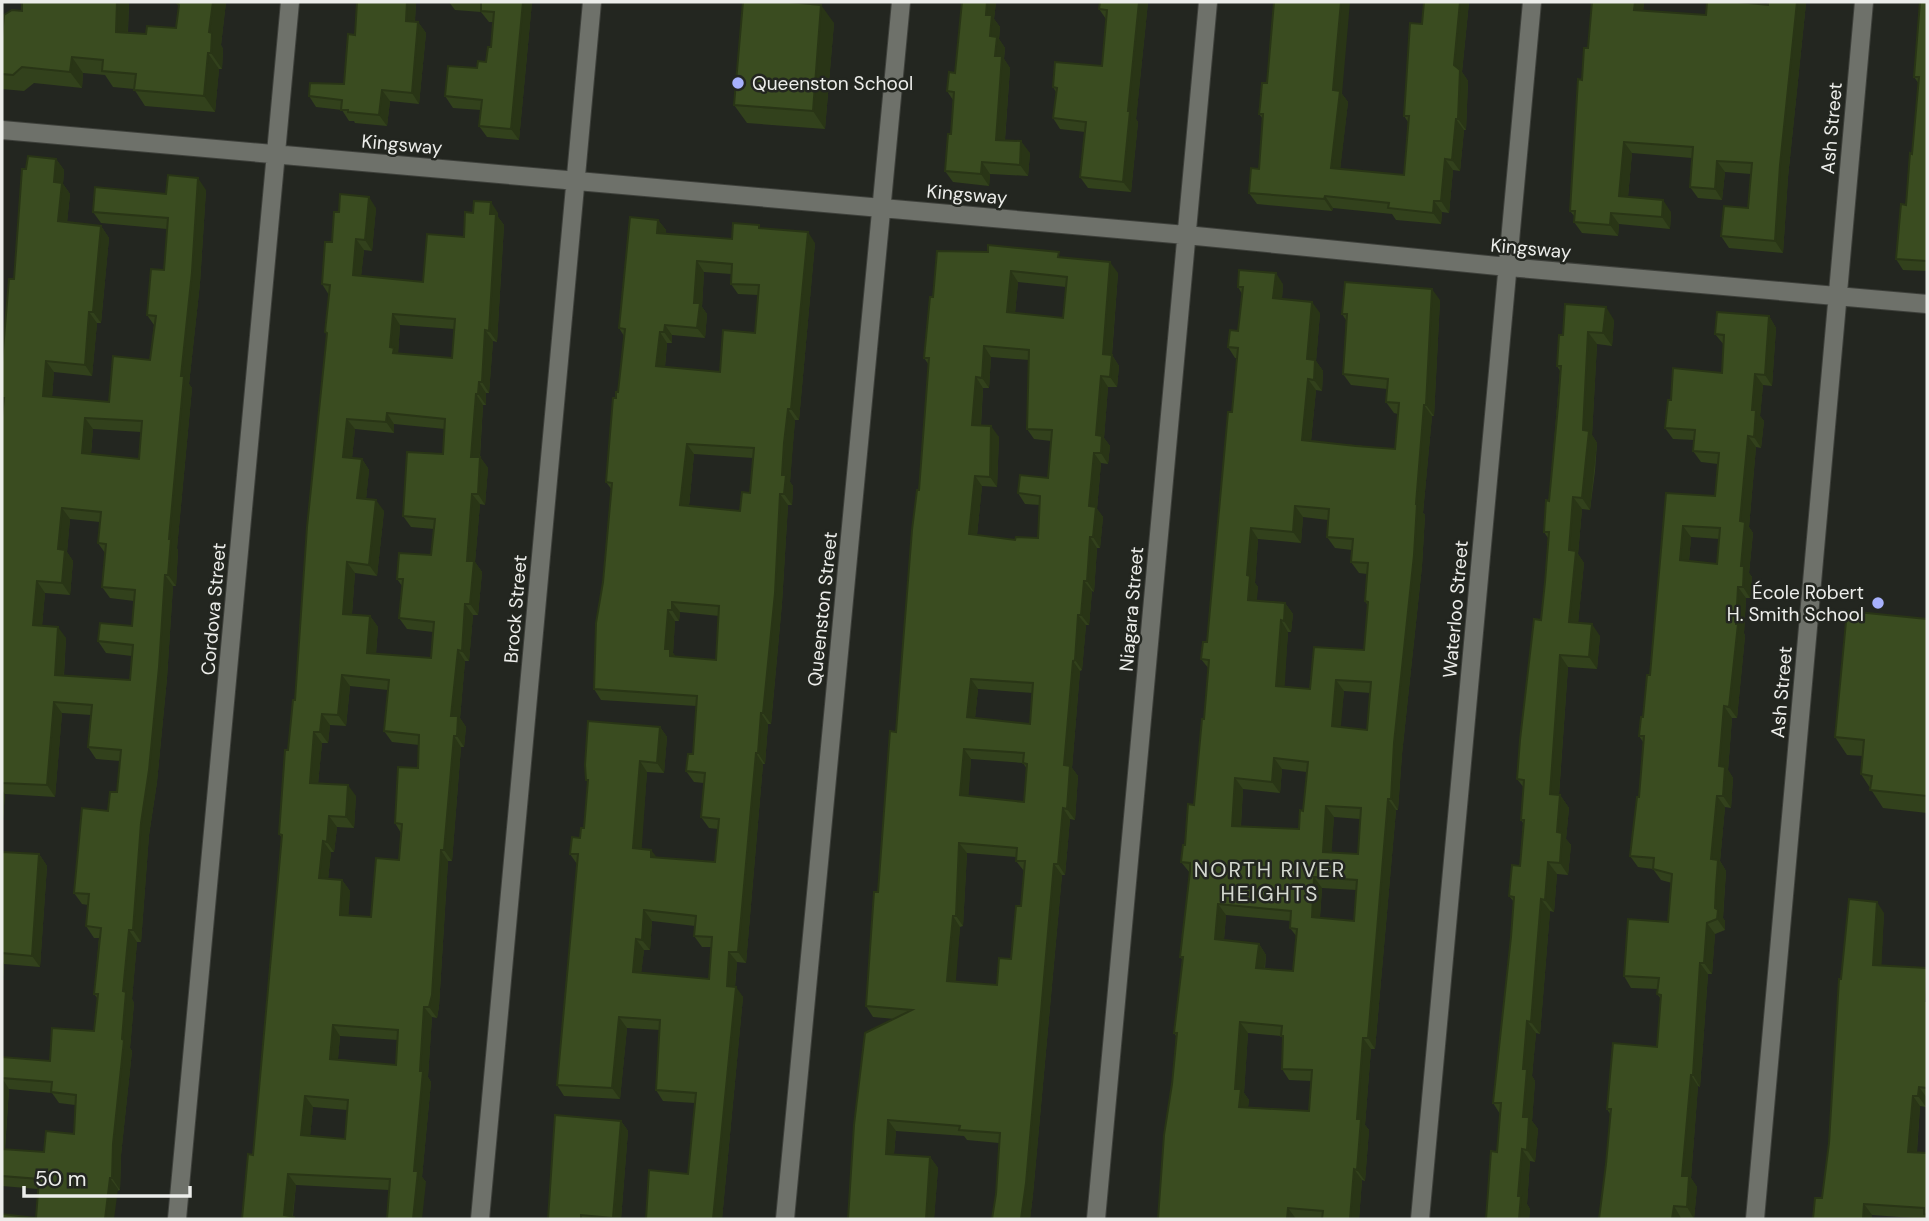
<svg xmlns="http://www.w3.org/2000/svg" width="1929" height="1221" font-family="'DM Sans',sans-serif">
<rect width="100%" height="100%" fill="#232620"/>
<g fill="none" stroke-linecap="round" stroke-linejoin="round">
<defs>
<path id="minor" d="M2,130l1184,105 322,32 419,37
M177,1219l113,-1217
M480,1219l112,-1217
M785,1219l116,-1217
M1096,1219l112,-1217
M1420,1219l112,-1217
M1755,1219l109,-1217"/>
</defs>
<use href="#minor" stroke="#3e403b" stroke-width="20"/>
<use href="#minor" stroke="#6e716a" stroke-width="18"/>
</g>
<path fill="#32411c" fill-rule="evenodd" d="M129,2l-1,30 18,2 30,-6 3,-22 -4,-4h51l-5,43 2,4 -1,20h-3l-4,43 -70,-6 -11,-17 -21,-2 -8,-12 -22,-2 -1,15 -48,-5 -10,8 -22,-2v-52l20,-26z
M357,2h58l1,1 -1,18 3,1 8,11 -7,71 -29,-3 -3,25 -32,-3 -1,-2h-5l-7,-11 -26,-3 -7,-11 35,-12 11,-49z
M449,2h83l-13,138 -32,-3 -8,-11 2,-16 -28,-2 -8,-12 32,-28 9,-6 5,-15 2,-25h-4l-8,-10 -26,-2z
M962,2h34l-2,17 6,8 -1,12 6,9 -1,11 6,9 -5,72 25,13 -2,23 -38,-2 -1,12 -36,-4 -8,-11 6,-37 2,-34 -6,-9 8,-18z
M1100,2h48l-12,117 2,3 -7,70 -43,-4 -8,-11 5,-45 -25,-3 -7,-11 3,-26 -3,-5 49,-21 4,-47 -7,-10z
M1424,2h45l-7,70 6,9 -2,49h-2l-4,41 -7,-1 -4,43 -7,-1 -1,12 -45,-4 -4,-6 -59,-6 -1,3 -75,-7 -8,-11 10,-24 4,-50 -4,-5 8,-31 75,11 6,8 -8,67 64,6 4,-53 -4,-6 18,-92z
M1592,2h52l-1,9 63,4 62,-10v-3h43v1h-5l-18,174 -5,76 -54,-5 -8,-12 27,-28 3,-34 -26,-2 -3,28 -24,-2 -8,-11 2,-29 -60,-5 -4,44 43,15 -1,17 -51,-5 -1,12 -36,-3 -8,-11 1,-5 -5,-6 12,-131 6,-32z
M1927,2v269l-24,-1 -7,-11 10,-54 6,-51 7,-70 -5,-7z
M803,3l31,20 -9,106 -78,-6 -13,-18z
M56,159l8,11 -1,14 7,10 -3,28 34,4 8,12 -8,85h-4l-5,53 -38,-4 -2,25 57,5 41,-42 4,-35 -7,-10 17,-45 3,-41 -66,-6 -8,-11 73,-18 40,-4 -6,93 -11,101 3,4 -15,160 1,3 -2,35h-3l-6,92 -10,104 -8,53 -8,107h-4l-5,57 2,4 -4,45 2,3 -11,104 -1,35 -84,28 2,-29 -36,-3v-129l48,4 44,-30 4,-32 -4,-5 5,-56h-5l-8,-12 2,-21 -6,-1 -8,-11 34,-82 9,-19 3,-31 -24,-2 -8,-12 3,-32 -29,-2 -7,84 -50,-3 -3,37v-414l1,-13 -1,-2v-40l12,-83 12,-110zM93,429l48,3 -2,27 -48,-5zM70,519l30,3 -2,21 7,10 -3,34 8,11 24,3 -2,25 -34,15 8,12 26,3 -2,24 -66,-5 2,-37 -24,-12 3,-33 25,2 3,-34 -6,-9zM9,1089l43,4 7,10 16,2 -1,29 -30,18 -39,-2z
M376,208l-4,43 -8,-1 -3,26 62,6 41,-45 34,-24v4l6,8 -7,117 -4,-1 -4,52h-3v12h-3l-3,52 8,11 -3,37 -5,-1 -5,58 7,10 -4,43h-5l-4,46h-4l-5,57 6,9 -2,20h-3l-9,114h-4l-9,145 -2,12 -5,-1 -4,60 3,5 -9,95 4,5 -37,8 -93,-5 -3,31 3,3h-54l11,-64 29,-317 -3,-4 16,-134 32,-365 -2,-3 4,-37 -7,-11 10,-42zM400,325l54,4 -2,29 -54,-4zM394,424l51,5 -2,25 -40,62 8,11 23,2 -3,26 -34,24 5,7 -3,32 8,11 26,3 -2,26 -55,-4 2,-27 -8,-11 -18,-2 3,-41 22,3 7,-65 -18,-12 3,-29 -7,-11 -10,-1 3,-29 39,4zM350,686l38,4 -4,41 8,11 27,3 -1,23 -23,55 6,10 -2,27 -28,57 -23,-2 2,-24 -8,-11 -14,-1 3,-27h3l3,-25 17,1 2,-32 -38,-12 4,-41h6l2,-18 16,1zM340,1036l58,4 -2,25 -58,-6zM313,1107l34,3 -2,29 -35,-3z
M658,220l8,10v4l66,5 30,-10 53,14 -16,177h-4l-3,34 -2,28 3,4 -1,19h-4l-6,98 -11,121h-3l-3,40h-2l-17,199 -9,-1 -2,25 8,10 -21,222h-76l42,-45 7,-71 -32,-2 -7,-11 4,-60 -33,-2 -7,71 -56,-3 -7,-11 20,-221 -7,-10 10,-16 4,-10 4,-45 -2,-3 74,-53 7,10 -3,36 -17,-1 -6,77 16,9 58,4 3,-33 -9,-1 -8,-11 3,-34 -10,-1 -8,-11 7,-17 3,-48 -95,-6 -7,-11 18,-199 -6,-8 10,-84 2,-6 6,-56 -5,-8zM704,272l27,2v10l7,10 20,1 -3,38 -35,39 -55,-5 2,-24h5v-8l33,3 2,-24 -5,-7zM694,454l59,4 -3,35 -10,18 -51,-5zM680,612l39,4 -3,44 -40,-3 -3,-4 2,-32h4zM652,921l43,5 -1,10 8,11h9l-2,32 -68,-6 3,-23h6z
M937,251l126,7 55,15 -6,82 7,11 -2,21h-9l-4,51 6,8 -2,18 -7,-1 -4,46 6,8 -3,31h-3l-3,44 -2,-1 -3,34h-3l-4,45 -2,1 -8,97 6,8 -3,44 -5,-1 -5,56h-3l-29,319 -3,25h-38l4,-25 3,-51 -32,-3 -3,-4 -68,-5 -2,23 36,3 8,11 -4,51h-86l47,-200 -22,-2 -7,-11 30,-274 23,-242 10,-125 -5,-7 9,-61zM1018,282l48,5 -3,31 -48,-5zM991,357l38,3 -2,69 7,10 17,2 -3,37 -30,15 7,11 15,1 -2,33 -23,2 -38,-5 5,-49 15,1 2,-50 -18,-11 2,-38h6zM978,689l55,4 -3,31 -55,-6zM971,759l52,4 4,6 -3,33 -56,-6zM967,853l49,4v4l8,10 -3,35 -10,53 -14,26 -42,-3 5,-55 3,-1z
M1283,284l-1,15 38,14 -4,48 7,10 -1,20 -6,-1 -5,51 84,8 3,-35 -4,-1 -8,-11 1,-13 -36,-4 -8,-11 3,-54 -4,-6 98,-14 -6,116h-2l-9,97 2,2 -3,51 -20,188 -4,56h-2l-21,239h-4l-6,76 4,5 -4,51 -3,-1 -3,39h-63l-124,-135 4,-48 -2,-3 9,-73 -3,-3 10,-84 -9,-11 13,-57 10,-86 5,-50 -8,-10 6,-17 31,-284h-3l-7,-11 10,-16 4,-37 -4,-7zM1303,517l25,3 -1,17 8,11 17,2 -1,12 8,11 8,1 -2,27 3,5 -4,44 -54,39 -26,-3 4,-54h3l2,-18 -8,-11 -29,-2 2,-14 -3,-4 3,-44 43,4zM1344,691l27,2 -4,37 -27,-3zM1282,769l25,3 -4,39 -4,18 -58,-3 2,-37 37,4zM1334,817l26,2 -2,35 -27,-1zM1322,888l34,2 -2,31 -34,-3zM1226,915l65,6 -1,7 7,9 -4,34 -28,-2 1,-14 -7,-11 -35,-4zM1248,1033l33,3 2,3 -1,30 7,11 23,1 -3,30 -61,-4 1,-7 -5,-7z
M1769,316l7,12 -4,58 -9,-1 -3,31 4,5 -3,27 -5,-1 -7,80 4,6 -4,40 3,4 -2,21h-4l-2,35 1,3 -8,82h-5l-4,52 5,8 -2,30 -6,-1 -5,54 6,10 -3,47 2,3v9l-10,4 -3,40h-4l-8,113 -2,-1 -7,92 6,9 -3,32 -13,-1v1h-82l7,-55 4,-50 -3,-5 50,-62 4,-48 -4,-5 1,-5 -27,-1 -7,-12 44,-54 4,-39 -11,-3 -8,-11 -15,-2 -8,-11 9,-59 4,-55 -4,-6 11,-61 16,-182 49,3 3,-32 -17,-2 -8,-11 1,-11 -21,-1 -8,-11 6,-28 51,-27 2,-28 -9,-11zM1691,537l29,2 -3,25 -28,-3z
M1614,320l-2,26 -15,-2 -5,91 5,8 -2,28 -5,39 -8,-1 -4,45 6,9 -6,60 22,13 -3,33 -29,-2 -9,128h1l9,13 -3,31 5,6 -3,30 -11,-1 -3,38 -4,-1 -10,123 -4,-1 -4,43 3,5 -3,40 6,8 -3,33 -5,-1 -3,43 3,5 -1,10h-43l11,-67 3,-38 -7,-11 18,-166 3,-35 -5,-6 11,-30 3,-43 -2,-3 3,-32 -7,-9 24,-159 4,-38 3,-44 -4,-6 5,-31 11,-130 -3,-5 6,-31z
M1927,619v194l-44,-5 -22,-34 2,-18 -16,-1 -12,-18z
M2,852l37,2 8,12 -7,101 -36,-3 -2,27z
M1884,913l-3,52 46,3v130l-1,9 -6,-1 -3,46 10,1v66l-55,-4 -50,-17 7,-55 12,-164z
M621,1121l7,10 -7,88h-73z"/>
<path fill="#293516" d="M117,2h12l-2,46 -11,-16z
M213,2h13l-5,43 2,4 -1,20 -11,-16 -2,-21z
M407,2h8l1,1 -2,29 -8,-11z
M523,2h9l-13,138 -8,-11z
M987,2h9l-2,17 6,8 -1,12 6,9 -1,11 6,9 -6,83 -8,-11 -1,-84 -9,-41z
M1139,2h9l-12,117 2,3 -7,70 -8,-10 5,-71z
M1341,2h9l-8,92 6,8 -9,78 -8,-12 2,-78z
M1460,2h9l-7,70 6,9 -2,49 -8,-11 -4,-54z
M1635,2h9l-2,20 -8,-12z
M1797,2l9,1 -18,174 -5,76 -8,-12 5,-76z
M821,5l13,18 -9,106 -12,-18z
M418,22l8,11 -7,71 -7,-11z
M208,53l11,16 -4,43 -11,-16z
M72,57l11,16 -1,15 -12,-16z
M382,90l8,11 -3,25 -8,-11z
M1456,119l8,11 -4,41 -8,-11z
M1021,141l9,12 -2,23 -8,-11z
M1624,142l8,11 -5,54 -8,-11z
M56,159l8,11 -1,14 7,10 -4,39 -8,-12 -4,-39z
M1445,159l8,11 -4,43 -8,-12z
M1717,161l8,11 -3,28 -7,-11z
M982,162l8,12 -1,12 -8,-12z
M198,178l8,12 -6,93 -11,101 3,4 -15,160 1,3 -2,35 -8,-11 1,-36 12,-163z
M1325,196l8,12 -1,3 -8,-12z
M369,197l7,11 -4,43 -7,-11z
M1663,200l8,12 -1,17 -8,-12z
M1434,201l8,11 -1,12 -8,-11z
M491,202l7,11v4l6,8 -7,117 -8,-11z
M1611,213l8,11 -1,12 -8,-11z
M658,220l8,10 -1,14 -8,-11z
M101,226l8,12 -8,85 -8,-11z
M808,232l7,11 -16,177 -8,-11z
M356,239l8,11 -4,36 -7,-11z
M697,261l7,11 -2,35 5,7 -2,24 -8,-10 -3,-25z
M1110,262l8,11 -7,92 -8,-11z
M1011,271l7,11 -4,41 -7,-11z
M1276,273l7,11 -2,26 -8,-12z
M1432,289l8,11 -6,116 -8,-11z
M1312,302l8,11 -4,48 7,10 -1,20 -8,-11 -7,-21z
M1606,307l8,13 -2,26 -9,-13z
M89,312l8,11 -5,53 -7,-11z
M393,314l7,11 -2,29 3,10 -11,-17z
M1769,316l7,12 -4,58 -7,-11z
M665,325l7,10v8l-8,-11z
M485,330l8,11 -4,52 -7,-11z
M660,332l7,11 -3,34 -8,-11z
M1588,332l9,12 -5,91 5,8 -7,67 -8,-12 1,-68z
M984,346l7,11 -2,31 -7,-10z
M1112,355l7,11 -2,21 -7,-10z
M46,361l8,11 -3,36 -8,-12z
M1755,374l8,11 -3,31 4,5 -3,27 -7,-11 -2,-27z
M1101,376l7,11 -4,51 6,8 -2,18 -7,-11 -5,-18z
M976,377l7,11 -3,48 -8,-11z
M1308,379l8,11 -6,61 -8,-11z
M479,382l7,11v12l-8,-11z
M476,394l7,11 -4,63 -8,-11z
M1424,405l8,11 -9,97 2,2 -3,51 -20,188 -4,56 -7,-11 3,-56z
M788,409l7,11 -5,62 3,4 -1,19 -8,-11 -2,-19z
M387,413l7,11v9l-8,-11z
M85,418l8,11 -3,35 -8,-11z
M347,419l8,10 -4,39 -8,-11z
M991,426l8,11 -2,50 -7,-10z
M1748,436l8,11 -7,80 4,6 -4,40 3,4 -2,21 -7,-11 -2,-21 -1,-45z
M687,444l7,10 -6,61 -8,-10z
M1094,453l7,10 -4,46 6,8 -3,31 -7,-11 -4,-31z
M480,457l8,11 -3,37 -7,-11z
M362,459l7,11 -4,39 -8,-11z
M975,476l7,10 -6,59 -7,-11z
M472,494l8,10 -5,58 7,10 -4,43 -8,-11 -3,-43z
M780,494l8,11 -6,98 -11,121 -8,-11z
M1573,497l9,12 -4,45 6,9 -7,71 -8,-12v-72z
M376,500l8,11 -7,65 -8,-11z
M1295,506l8,11 -2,26 -8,-11z
M62,508l8,11 -3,33 6,9 -3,34 -8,-12 -4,-34z
M1683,526l8,11 -3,35 -8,-12z
M1251,528l7,11 -3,44 3,4 -2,24 -8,-11 -1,-25z
M1090,537l7,11 -3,44 -7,-11z
M347,562l8,11 -4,52 -8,-11z
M165,575l8,11 -6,92 -10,104 -8,53 -8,107 -8,-12 8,-107z
M37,581l8,12 -4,43 -8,-11z
M1084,581l8,10 -3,34 -8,-10z
M1738,587l8,11 -2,35 1,3 -8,82 -8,-11z
M672,602l8,10 -1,9 -7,-11z
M1285,603l8,11 -2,18 -7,-11z
M465,604l8,11 -4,46 -7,-10z
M668,610l7,11 -2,32 5,7 -1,7 -12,-18z
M1078,615l8,10 -4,45 -7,-10z
M370,616l8,11 -3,37 -8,-11z
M1281,620l7,12 -4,65 -8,-11z
M1592,624l8,12 -3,33 -8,-12z
M58,627l8,11 -3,48 -8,-11z
M458,650l7,11 -5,57 6,9 -2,20 -7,-11 -6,-20z
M1560,655l8,12 -10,140 -8,-13z
M1073,661l7,10 -8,97 6,8 -3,44 -8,-11 -3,-44z
M342,675l8,11 -4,40 -8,-11z
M971,679l7,10 -4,38 -7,-10z
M1336,680l8,11 -4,46 -8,-11z
M54,702l8,11 -7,84 -8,-12z
M1724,706l8,12 -4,52 5,8 -2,30 -8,-12 -4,-30z
M761,713l7,11 -3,40 -7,-11z
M322,714l8,11 -2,18 -8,-11z
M660,727l7,10 -3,36 -7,-10z
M314,732l8,11 -5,51 -7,-11z
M454,736l7,11 -9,114 -8,-11z
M964,749l7,10 -3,46 -8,-10z
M756,753l7,11 -17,199 -8,-11z
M1274,758l8,11 -2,24 -8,-11z
M640,761l7,11 -6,87 -8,-11z
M1235,778l8,11 -3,48 -8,-11z
M348,785l8,11 -2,32 -8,-11z
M2,790l3,4 -3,37z
M1560,795l9,13 -3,31 5,6 -3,30 -8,-12 -3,-31z
M1717,796l8,11 -5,54 6,10 -2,28 -1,19 2,3v9l-8,-11 -6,-60z
M1388,799l8,11 -21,239 -7,-11z
M1326,806l8,11 -3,46 -8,-11z
M1063,808l7,11 -5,56 -7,-11z
M329,816l8,11 -3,25 -7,-10z
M323,841l8,11 -4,37 -8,-11z
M959,843l8,10 -4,73 -7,-10z
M441,850l7,11 -9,145 -2,12 -8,-11z
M651,850l8,10 -8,-3z
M39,854l8,12 -7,101 -8,-11z
M1548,862l9,12 -3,38 -9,-12z
M1054,864l8,11 -29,319 -3,25h-9z
M1314,877l8,11 -3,40 -7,-11z
M342,880l8,11 -2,35 -8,-11z
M1541,899l9,12 -10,123 -9,-12z
M1877,902l7,11 -3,63 -8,-11z
M1218,904l8,11 -3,35 -8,-11z
M644,910l8,11 -2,29 -8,-10z
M953,916l7,11 -5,65 -8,-11z
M1707,923l8,11 -3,40 -8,-11z
M129,930l8,12 -5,57 2,4 -4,45 2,3 -11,104 -1,35 -8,-12 1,-34 9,-105 1,-48z
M636,939l8,11 -4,33 -7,-11z
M1259,944l7,11 -3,24 -7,-11z
M729,952l8,10 -3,35 -7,-11z
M2,960l2,4 -2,27z
M1700,963l8,11 -8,113 -7,-12z
M736,987l7,10 -21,222h-9z
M424,1007l8,10 -4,60 3,5 -9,95 4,5 -4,37h-9l1,-48z
M619,1017l8,11 -7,71 -8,-11z
M1527,1021l9,12 -4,43 3,5 -3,40 6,8 -3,33 -8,-12 -4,-33v-48z
M1240,1022l8,11 -4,60 5,7 -2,18 -8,-11 -4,-18z
M333,1025l7,11 -3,34 -7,-11z
M1363,1038l8,11 -6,76 4,5 -4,51 -8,-11v-51z
M1691,1075l7,11 -7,92 6,9 -3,32 -7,-12 -5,-31z
M2,1078l7,11 -5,71 -2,-3z
M1919,1087l8,11 -1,9 -8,-11z
M305,1096l8,11 -4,39 -8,-11z
M1913,1096l7,10 -4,56 -8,-10z
M888,1120l8,11 -3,33 -7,-10z
M621,1121l7,10 -7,88h-7z
M1522,1149l8,12 -3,43 3,5 -1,10h-10l-1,-23z
M930,1157l8,11 -4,51h-8z
M1354,1169l8,11 -3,39h-9z
M288,1174l8,11 -4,34 -8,-4z
M110,1178l8,11 -4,30h-9z
M1864,1204l8,11v4h-9z
M1674,1206l7,12v1h-9z
M1288,1208l8,11h-9z"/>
<path fill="#3a4c20" stroke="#293516" stroke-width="2" fill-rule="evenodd" d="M22,2h95l-1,30 30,2 1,-8 29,2 3,-23 -3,-3h37l-4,30 3,1 -1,20h-3l-4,43 -70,-6 2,-16 -34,-3 1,-11 -31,-3 -2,15 -48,-5 -9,8 -11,-1v-37l2,-22 8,-5 10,1z
M357,2h50l-1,19 12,1 -6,71 -30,-3 -3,25 -31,-3v-2h-7l1,-10 -33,-4 1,-13 34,1 4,-50 7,1z
M481,2h42l-12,127 -32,-3 3,-26 -37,-4 3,-30 29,2 1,-7 8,1 2,-15h3l3,-35 -13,-1z
M743,2h46l32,3 -8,106 -79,-6z
M962,2h25l-1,13h6l-2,21 7,1 -2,19h7l-6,84 25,1 -1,24 -38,-3 -1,12 -36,-3 3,-37h3l3,-42 -7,-1 2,-19 6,1z
M1100,2h39l-11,109h2l-7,71 -43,-5 6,-55 -33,-4 4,-30 -4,-1 2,-25 47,4 5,-56 -8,-1z
M1274,2h67l-8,88 7,1 -9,77 73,7 5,-59h-5l6,-93 12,1 2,-22h36l-6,63 6,5 -2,49h-2l-4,41 -7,-1 -4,42h-7l-1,12 -45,-5 1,-5 -64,-7 -1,3 -75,-6 2,-25 8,1 4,-55h-4l1,-8 2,-23h5z
M1592,2h43l-1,8 72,5 1,-13h31l30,3v-3h29l-17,163 -5,76 -54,-5 3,-30 24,2 4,-45 -35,-2 -2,28 -25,-2 3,-40 -69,-5 -5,54 44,4 -1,17 -51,-4 -1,12 -36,-3 1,-11h-5l8,-132 4,1 2,-32h4z
M1920,2h7v259l-31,-2 5,-55 5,1 4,-52 2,1 7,-77h-5z
M28,156l28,3 -2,23 8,1 -4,38 43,5 -8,86h-4l-4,53 -39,-4 -3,35 66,6 4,-46 37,4 6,-44 -9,-1 4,-46 13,1 4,-52 -75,-6 2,-25 71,7 2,-19 30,3 -6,94 -11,104h3l-15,163h2l-3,36h-3l-6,92 -10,103 -8,53 -8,107h-4l-6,61 3,1 -4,47 2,1 -11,104 -1,34h-2l-5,41h-103v-5l34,4 3,-39 -37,-3v-27l42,3 2,-21 28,3 2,-39 -25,-3 1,-10 -50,-4v-21l48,4 2,-33 42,3 4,-37h-4l7,-66 -15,-2 3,-32 -15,-1 8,-85 26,3 2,-19h7l4,-42 -33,-3 4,-42 -38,-3 -7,83 -45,-2v-366l2,-19h-2v-36l7,-83h5l8,-110h4zM85,418l57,3 -3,38 -57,-6zM62,508l39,4 -3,31 8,1 -4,43 33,3 -3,36 -32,-3 -2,18 35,4 -3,35 -75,-5 3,-48 -25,-2 4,-44 25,2 3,-33 -7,-1z
M340,194l29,3 -4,43 -9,-1 -3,36 70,7 4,-48 37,3 1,-25 8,1 1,-12 17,1 -1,12h6l-7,117 -4,-1 -3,52h-3l-1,12h-2l-5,63h9l-2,37h-6l-5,67h7l-4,43h-5l-3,47 -4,-1 -7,66h7l-1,20h-3l-10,114h-3l-9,145 -3,12h-5l-4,64h3l-9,100h4l-5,48h-26l3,-40 -102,-5 -4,41 10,2v2h-52l6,-65 5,1 29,-320 -3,-1 6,-84h3l5,-50h2l12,-173 20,-194 -2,-1 5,-47 -8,-1 3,-42h7l2,-30h5zM393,314l62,5 -3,39 -59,-5 1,-5 -4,-1zM387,413l58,6 -2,35 -36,-2 -4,64 32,3 -4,36 -32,-2 -2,26h6l-4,39 35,4 -3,36 -64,-5 3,-37 -27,-2 4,-52 22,3 7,-65 -19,-2 5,-39 -19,-2 4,-38 39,3zM342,675l47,5 -5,51 35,4 -1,33 -20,-1 -3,56 7,1 -3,36 -23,-2 -5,59 -31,-2 2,-35 -23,-2 4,-37 4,1 2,-26 17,1 2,-32 -38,-2 4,-51h6l2,-18 16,1zM333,1025l65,5 -2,35 -66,-6zM305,1096l43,4 -3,39 -44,-4z
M630,217l28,3 -1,13 75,6 1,-16 26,2v3l49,4 -17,177h-3l-4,34 -2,32h4l-2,19h-4l-5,99 -12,120h-2l-3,40h-2l-18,199h-9l-2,34 9,1 -23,232h-67l3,-49 39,4 8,-81 -40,-3 4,-70 -41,-3 -7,71 -55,-3 21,-231h-8l2,-17 8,1 1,-10h3l4,-48h-2l-1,-15 3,-44 72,6 -3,36 -17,-2 -7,87 18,2v7l64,5 4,-43 -18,-2 4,-44 -19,-2 2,-17h5l4,-58 -103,-7 2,-66 7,-41 9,-99 -6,-1 7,-84h3v-6h2l7,-63 -6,-1zM697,261l35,3 -1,20 28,1 -4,48 -32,-3 -3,42 -64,-6 4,-34h4l1,-7 32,3 3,-25h-6zM687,444l67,4 -4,45 -8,-1 -2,19 -60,-6zM672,602l47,4 -3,54 -46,-4v-7h-5l3,-39h4zM644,910l52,6 -2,20 18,1 -3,42 -76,-7 3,-33 6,1z
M988,245l71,7 -1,5 52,5 -7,92 9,1 -2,22 -9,-1 -5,59 6,1 -1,17h-7l-5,53 7,1 -3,30h-3l-3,44h-3l-3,34h-3l-3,45 -2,1 -9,104 6,1 -3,43 -4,-1 -5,56h-4l-28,319 -5,36h-29l4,-25 4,-61 -41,-3 1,-4 -72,-6 -2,34 44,3 -4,62h-78l6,-94 11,-92 47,-23 -46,-4 8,-114h4l12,-161 6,1 16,-202 5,-40h2l10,-132h-5l6,-61h3l4,-46 51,1zM1011,271l56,6 -4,41 -56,-6zM984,346l45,4 -2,79 25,1 -4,48 -28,-3 -2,18 22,3 -2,42 -22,-1 -1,3 -46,-6 6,-58 15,1 1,-51 -19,-1 4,-48 6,1zM971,679l62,4 -3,41 -63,-7zM964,749l60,4 -1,10 4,1 -3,38 -64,-7zM959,843l58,5 -1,13h9l-4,45h-5l-5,53 -12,-1 -2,27 -50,-4 6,-65h3z
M1239,270l37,3 -3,25 39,4 -5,57 8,1 -1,20 -6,-1 -6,61 54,6 39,3 4,-46 -13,-1 2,-23 -45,-5 4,-60h-5l3,-32 87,7 -6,116h-2l-8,99h1l-3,51 -20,188 -3,56h-3l-20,239h-5l-6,81h4l-4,51 -3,-1 -4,50h-28l1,-8 -35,-3 -1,11h-129l6,-84 8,-51 5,-51h-3l9,-76h-3l10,-86v-8l-9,-1 2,-17h2l3,-41 6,1 8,-86h2l5,-59 -8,-1 2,-17h4l21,-230h4l6,-64 -10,-1 2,-17 8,1 5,-44h-5zM1295,506l34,3 -2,28 26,2 -2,23 17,1 -3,38 3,1 -4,48 -50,-3 -4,42 -34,-3 5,-66 3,1 1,-18 -37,-3 2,-24 -3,-1 4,-47 42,4zM1336,680l35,2 -4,48 -35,-4zM1274,758l34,4 -5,49 -3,-1 -1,19 -67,-3 3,-48 37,4zM1326,806l35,2 -3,46 -35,-2zM1314,877l43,3 -3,41 -42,-4zM1218,904l73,7 -1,17 7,1 -4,42 -37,-3 3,-24 -44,-5zM1240,1022l42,4 -1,10h2l-1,33 30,1 -3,41 -70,-4 2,-18h-6z
M1565,304l41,3 -3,26 -15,-1 -5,98 6,1 -3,28 -4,39 -9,-1 -4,53 7,1 -7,71 23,2 -3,33 -29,-2 -10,139 10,1 -3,37 5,1 -2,30 -12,-1 -3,38 -4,-1 -10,123 -4,-1 -4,48h4l-4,48h6l-2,33 -5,-1 -4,47h3l-2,23h-33l5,-68 6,1 4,-49h-8l18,-166 3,-40 -5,-1 3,-31 8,1 4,-46h-3l3,-40 -7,-1 3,-39 14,-121 7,1 4,-38 4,-50h-5l2,-32 3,1 9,-95 3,-40h-4l2,-31h4z
M1717,312l52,4 -4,59 -10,-1 -3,36h4l-2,27 -6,-1 -8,85 5,1 -4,44h3l-1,21h-5l-2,37h2l-9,83 -5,-1 -5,60 6,1 -2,29h-6l-6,63 7,1 -2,27 -1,21 3,2 -1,9 -10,4 -3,40h-4l-7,112h-2l-9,101h7l-2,31 -13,-1 -2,13h-73l7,-55 5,-55h-4l6,-66 44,4 4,-52 -4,-1 2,-16 -35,-2 4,-57 40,3 4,-48 -19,-5 1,-11 -24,-2 7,-59h2l5,-61h-5l2,-19h2l4,-42h3l16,-182 49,3 4,-43 -26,-2 2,-21 -30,-2 3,-28h3l2,-32 49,5 2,-38 -9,-1zM1683,526l37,2 -3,36 -37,-4z
M1847,611l80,8v177l-57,-6 2,-14 -11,-2 3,-34 -29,-3z
M2,852l37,2 -7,102 -30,-3z
M1849,899l28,3 -4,63 54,3 -1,33h1v87l-8,-1 -1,9h-5l-5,56 19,1v62l-3,-1v-6l-60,-4 -1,15h-50l2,-21h7l7,-55 10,-164h2z
M555,1115l66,6 -8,97 -32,-3v4h-33z"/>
<g fill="#a7b1fc" stroke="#232620" stroke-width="2.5">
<circle cx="738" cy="83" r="7"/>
<circle cx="1878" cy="603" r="7"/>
</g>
<g text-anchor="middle" stroke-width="5" stroke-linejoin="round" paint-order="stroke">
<g font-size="19" fill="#ecedea" stroke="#232620" text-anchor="start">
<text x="752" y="90">Queenston School</text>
<text x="1864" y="599" text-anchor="end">École Robert<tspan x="1864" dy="22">H. Smith School</tspan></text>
</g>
<g font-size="19" fill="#ecedea" stroke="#232620">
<text transform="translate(1831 128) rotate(-85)" y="7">Ash Street</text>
<text transform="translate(402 144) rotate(5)" y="7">Kingsway</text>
<text transform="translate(967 194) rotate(5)" y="7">Kingsway</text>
<text transform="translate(1531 248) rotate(5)" y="7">Kingsway</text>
<text transform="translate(213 609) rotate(-85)" y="7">Cordova Street</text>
<text transform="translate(515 609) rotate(-85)" y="7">Brock Street</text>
<text transform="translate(822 609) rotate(-84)" y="7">Queenston Street</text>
<text transform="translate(1131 609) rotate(-85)" y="7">Niagara Street</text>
<text transform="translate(1455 609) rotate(-85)" y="7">Waterloo Street</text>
<text transform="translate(1781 692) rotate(-85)" y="7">Ash Street</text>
</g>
<g font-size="21" letter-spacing="2" fill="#d4d8d0" stroke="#232620">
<text x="1270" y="877">NORTH RIVER<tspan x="1270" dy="24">HEIGHTS</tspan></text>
</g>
</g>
<rect width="1929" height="1221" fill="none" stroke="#ecedea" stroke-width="7"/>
<path d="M24 1186v10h166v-10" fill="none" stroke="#ecedea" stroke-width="3.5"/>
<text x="35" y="1186" font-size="21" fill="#ecedea" stroke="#232620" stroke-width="5" paint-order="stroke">50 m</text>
</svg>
